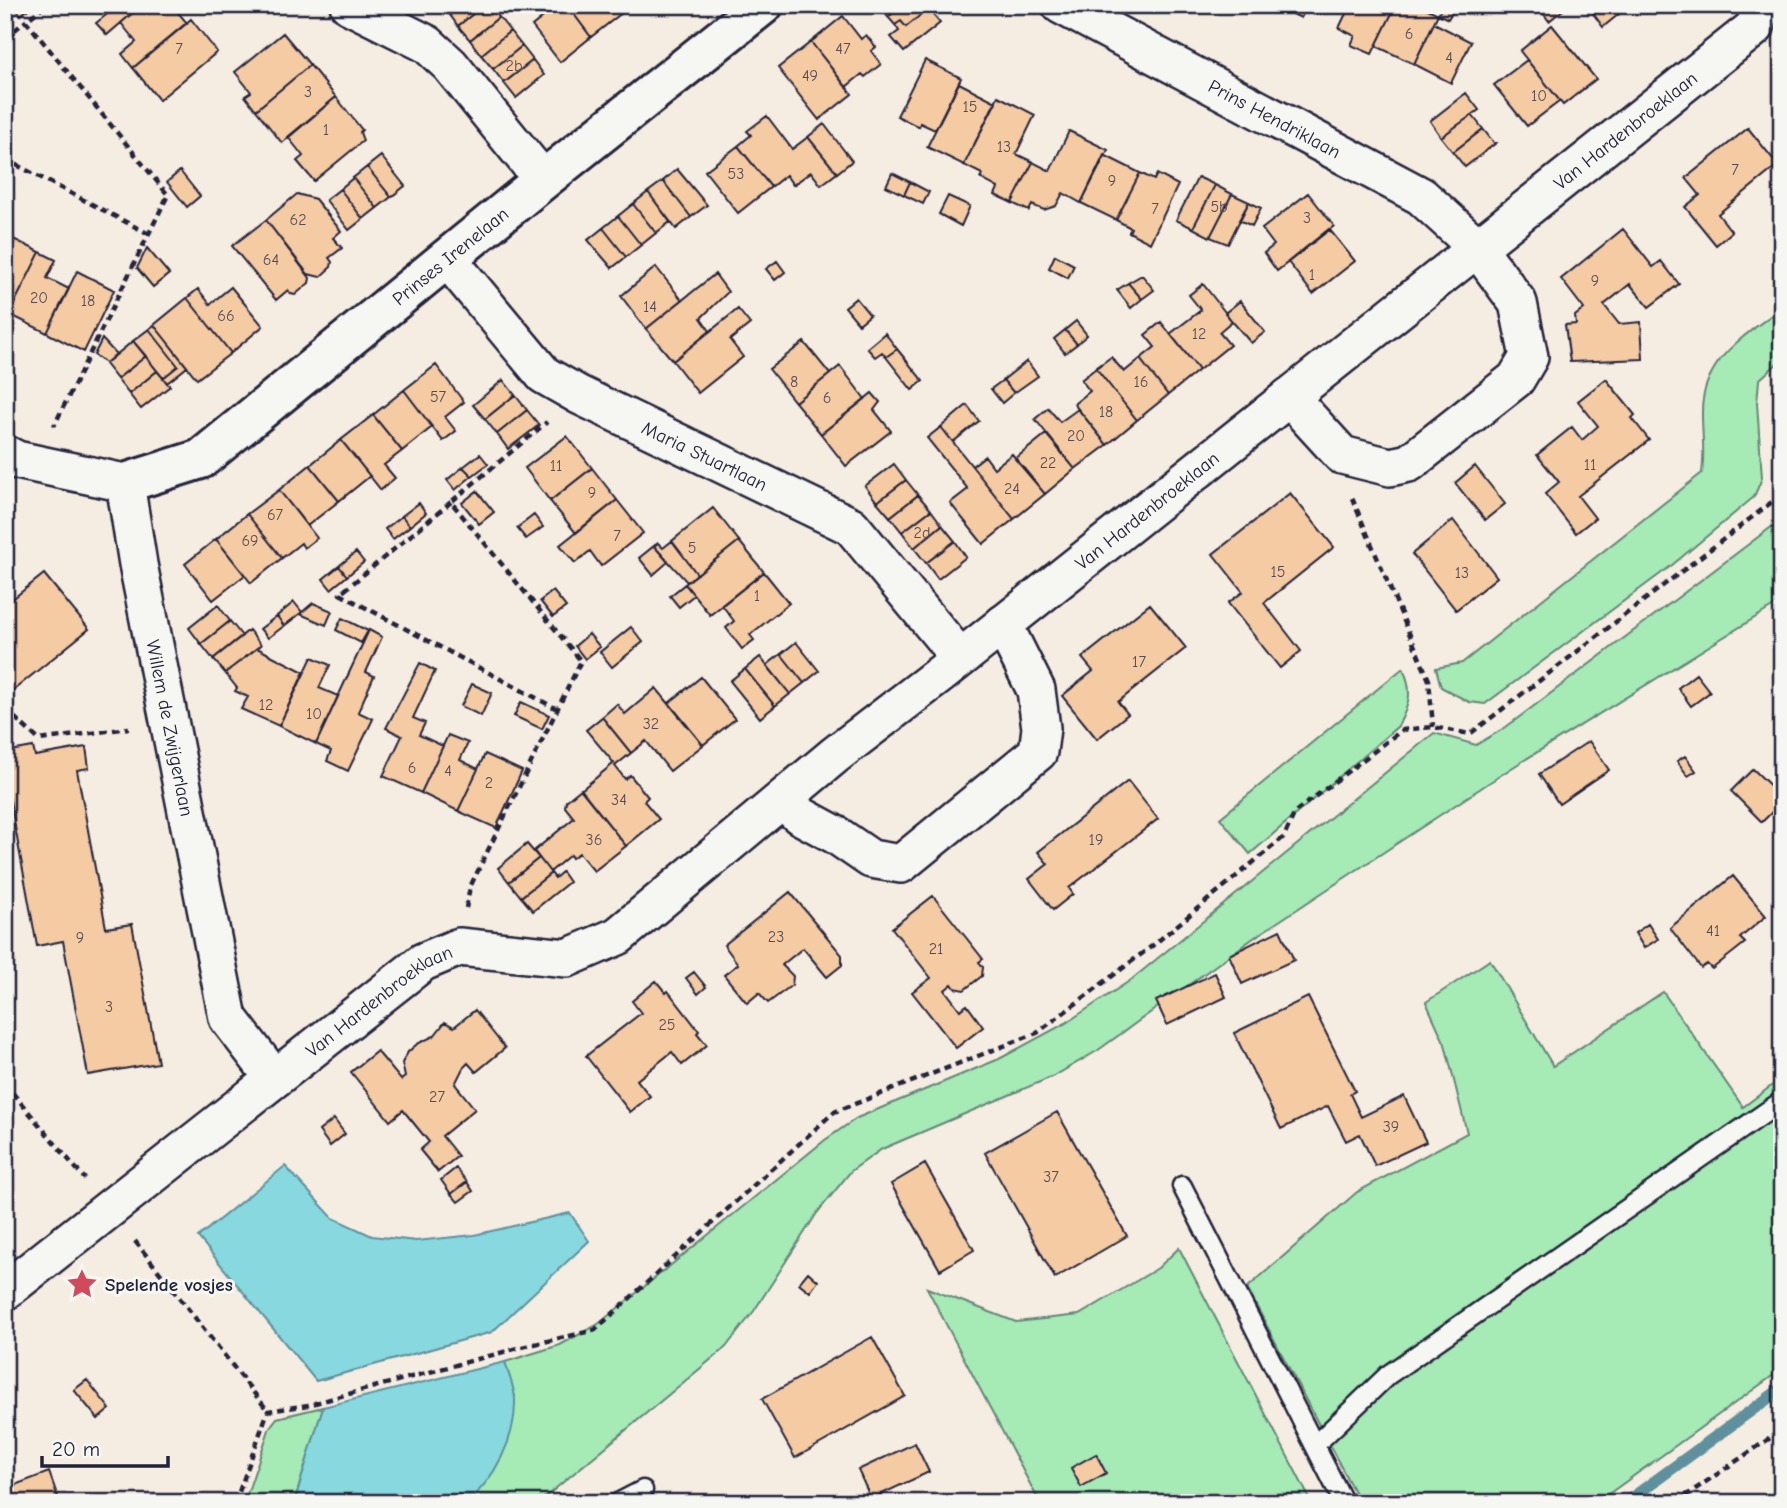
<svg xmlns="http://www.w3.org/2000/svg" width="1787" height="1508" font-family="'Comic Neue',sans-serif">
<rect width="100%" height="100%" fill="#f6ede2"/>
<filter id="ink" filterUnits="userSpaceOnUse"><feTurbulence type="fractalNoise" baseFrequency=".0143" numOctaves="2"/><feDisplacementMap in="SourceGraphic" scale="14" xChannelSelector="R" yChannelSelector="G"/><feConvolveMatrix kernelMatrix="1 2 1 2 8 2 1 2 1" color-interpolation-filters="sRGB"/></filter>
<g filter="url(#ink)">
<path fill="#a6eab5" stroke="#648678" stroke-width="2" d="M1782,307v52l-23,21 -2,23 5,75 -8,19 -83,69 -186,138 -16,-2 -28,-15 -5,-19 26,-5 240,-190c3,-21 0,-39 0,-59 -1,-54 42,-77 80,-107z
M1782,519v82l-272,168 -255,168 -158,114 -43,25 -172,73 -31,22 -34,42 -63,98 -28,36 -188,156h-72l10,-9 39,-97 -10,-35 55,-17 37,-20 228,-185 32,-22 142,-59 67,-36 65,-43 303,-247 42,12 30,-18z
M1403,668c10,23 7,36 -5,58l-148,128 -30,-36z
M1490,960l63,106 110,-74 80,115 39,-29v291l-186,134h-236l-113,-215 110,-96 110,-59 -22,-89 -19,-42z
M1179,1248l133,255h-272l-113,-215 89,34 63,-7 79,-47z
M323,1407l-29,96h-50l26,-76 7,-9z"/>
<path fill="#87d9df" stroke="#5f909d" stroke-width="2" d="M285,1166l48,52 39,18 44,5 58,-6 96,-22 19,28 -97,91 -176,49 -118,-144z
M505,1362c3,12 10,26 10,38 1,38 -20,79 -49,103h-172l29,-96z"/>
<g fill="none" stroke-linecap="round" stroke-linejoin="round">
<path stroke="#5f909d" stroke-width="12" d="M1625,1503l157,-115"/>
</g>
<path fill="#f5cba4" stroke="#22223b" stroke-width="2" d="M13,5h20l-12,10z
M107,5h35l-35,30 -11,-12 15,-12z
M142,5h30l15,18 -54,45 -11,-14 14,-12 -15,-19z
M454,5h30l-26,21 -11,-15z
M484,5h6l9,12 -29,23 -12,-14z
M544,5h23l24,32 -31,25 -28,-36 17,-14z
M567,5h51l5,7 -32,25z
M879,5h24l-15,12z
M903,5h23l2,4 -22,18 -5,-6 -6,4 -7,-8z
M1283,5h24l-6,13 -20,-9z
M1350,5h46l-24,49 -21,-9 4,-9 -16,-8z
M1396,5h24l18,9 -24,50 -38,-18z
M1443,5h13l-8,14 -10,-5z
M1537,5h24l3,4 -15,12z
M1587,5h43l-27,22z
M928,9l12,14 -36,29 -13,-15 8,-6 -4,-6 6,-4 5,6z
M843,16l18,23 5,-4 10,12 -5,4 10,13 -16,13 -3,-3 -16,13 -35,-45z
M499,17l11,14 -29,24 -11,-15z
M191,19l26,33 -58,48 -26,-32z
M1434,23l37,19 -20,41 -37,-19z
M1552,25l44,54 -33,26 -43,-54z
M510,31l12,15 -29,23 -12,-14z
M283,33l27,32 -54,45 -11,-14 6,-4 -16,-20z
M811,42l41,52 -33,26 -41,-52z
M522,46l11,14 -29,23 -11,-14z
M533,60l11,15 -28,23 -12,-15z
M925,60l36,18 -26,52 -15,-7 -1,4 -22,-11z
M1527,60l33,41 -33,25 -33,-41z
M310,65l26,32 -54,46 -26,-33z
M959,83l37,19 -32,63 -37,-18z
M1466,93l13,17 -38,27 -11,-16z
M998,96l37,19 -19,39 17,8 -21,41 -17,-8 3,-7 -18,-10 2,-4 -18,-9z
M336,97l26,33 -2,2 3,9 -49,40 -17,-20 6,-5 -15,-19z
M1472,115l11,14 -30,23 -12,-15z
M767,116l25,33 16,-12 29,36 -16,12 -10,-13 -18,13 -7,-10 -15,12 -33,-41 13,-11 -4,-4z
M824,124l28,37 -15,12 -29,-36z
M1748,128l30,37 -60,49 14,18 -16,13 -31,-38 15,-12 -14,-17z
M1483,129l11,14h2l-31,24 -12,-15z
M1069,131l39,19 -27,53 -18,-10 -7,13 -12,4 -12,-5 -3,6 -17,-8 21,-41 17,9z
M738,146l33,41 -33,26 -33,-42z
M1104,155l36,18 -24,47 -35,-17z
M381,156l24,30 -14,11 -24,-30z
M367,167l24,30 -14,11 -24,-30z
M677,169l30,36 -16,12 -28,-36z
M180,171l20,25 -13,11 -20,-25z
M892,173l18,9 -6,13 -18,-9z
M1140,173l14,7 3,-6 21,11 -28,58 -21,-11 2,-4 -15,-8z
M1198,177l17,8 -22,43 -17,-8z
M353,178l24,30 -14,11 -23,-30z
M663,181l28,36 -15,12 -28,-37z
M910,182l19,10 -6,12 -19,-9z
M1215,185l17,9 -22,43 -17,-9z
M340,189l23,30 -14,11 -23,-30z
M648,192l22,30 -14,11 -23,-29z
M1308,193l26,33 -57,45 -13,-18 10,-8 -12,-16z
M297,194l18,5 26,32 -8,7 9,10 -13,10 3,4 -1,5 -11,10 -12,-3 -42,-54z
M1232,194l17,8 -21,42 -18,-7z
M948,196l22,10 -9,20 -22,-12z
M1249,202l12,6 -9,18 -13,-6z
M633,204l23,29 -15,12 -23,-29z
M618,216l23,29 -15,12 -23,-29z
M266,220l44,58 -1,5 -14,12 -4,-1 -3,-4 -12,10 -44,-54z
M603,228l23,29 -14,11 -24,-28z
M1329,229l26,32 -42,33 -25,-32z
M1623,229l30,38 8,-6 18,23 -30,23 -19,-23 -26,21 15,19 22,-2 2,37 -73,3 -5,-37 11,-1 -1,-8 9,-7 -23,-30z
M5,235l35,17 -31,62 -4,-2z
M147,248l22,26 -16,13 -16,-19z
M40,252l16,8 -9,18 22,11 -22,44 -38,-19z
M1055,255l19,10 -6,13 -19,-10z
M777,261l8,11 -10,8 -9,-11z
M656,267l26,33 -36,29 -25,-33z
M77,271l37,19 -30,62 -37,-19z
M715,274l13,18 -27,26 9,13 -37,30 -27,-32z
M1142,275l12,15 -12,9 -14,-16z
M1128,283l14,16 -11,9 -14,-18z
M1203,284l29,37 -13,11 11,13 -31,25 -29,-36 31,-24 -12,-15z
M231,287l32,39 -32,27 -44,-55 11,-9 12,15z
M187,298l44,55 -34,26 -43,-54z
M856,298l14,17 -11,9 -14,-17z
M1240,301l25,31 -14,11 -26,-30z
M738,309l12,15 -20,16 13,17 -45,36 -25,-32z
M1076,321l11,14 -10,9 -12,-14z
M1161,322l38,48 -31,25 -28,-36 15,-12 -10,-12z
M154,325l33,42 -20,16 -4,-5 15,-12 -29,-37z
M149,329l29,37 -15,12 -30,-37z
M1065,330l12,14 -12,9 -11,-14z
M885,333l12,16 -11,8 -4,-5 -7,5 -8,-9z
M102,339l14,15 -10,9 -12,-8z
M133,341l13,15 -29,23 -12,-15z
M804,342l26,32 -35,28 -26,-33z
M897,349l26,32 -11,9 -26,-33z
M146,356l11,15 -28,23 -12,-15z
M1111,357l13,15 16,-13 28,36 -31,25 -41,-52z
M1027,361l11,15 -24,17 -11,-13z
M436,365l28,37 -19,15 11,14 -13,10 -39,-51z
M840,366l25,33 -44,35 -26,-32z
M1096,368l41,52 -30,25 -33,-41 16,-13 -9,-11z
M157,371l13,15 -29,23 -12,-15z
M1606,379l29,36 -3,3 17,22 -71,56 17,22 -19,15 -31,-39 14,-12 -22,-27 35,-28 10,13 16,-14 -20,-25z
M503,380l12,15 -30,24 -12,-14z
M1003,380l11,13 -12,10 -11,-14z
M404,390l28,37 -30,24 -29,-36z
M872,393l8,9 -6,8 17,21 -45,35 -25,-32z
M515,395l12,15 -30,24 -12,-15z
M967,405l12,16 -26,21 -12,-15z
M1048,408l12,14 18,-13 29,36 -32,24 -40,-50z
M527,410l12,15 -31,24 -11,-15z
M373,415l29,36 -18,14 11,13 -14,12 -40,-50z
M941,427l73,92 -31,25 -33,-41 18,-14 -41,-51z
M1046,434l29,35 -30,25 -30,-35z
M567,436l25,32 -42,33 -25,-33z
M341,440l29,36 -31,25 -29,-36z
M480,454l8,10 -16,12 -9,-9z
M1012,454l33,40 -31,25 -42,-53 13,-10 9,12z
M894,464l12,16 -29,22 -12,-16z
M310,465l29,36 -32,25 -28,-36z
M1475,466l30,38 -20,16 -30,-37z
M463,467l9,9 -17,14 -8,-10z
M592,468l25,32 -41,33 -26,-32z
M906,480l12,15 -28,22 -13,-15z
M279,490l38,48 -13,10 -3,-5 -19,15 -35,-44z
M477,491l17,21 -15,12 -17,-21z
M1290,493l44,54 -70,56 37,48 -21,17 -52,-65 15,-11 -30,-38z
M918,495l13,15 -29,22 -12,-15z
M617,500l26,33 -42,33 -11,-15 -15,12 -15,-18z
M419,503l7,10 -16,13 -8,-10z
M713,508l26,33 -42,33 -25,-33z
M931,510l11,15 -28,23 -12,-16z
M247,514l35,44 -31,25 -35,-44z
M534,515l9,12 -17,12 -9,-11z
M402,516l8,10 -17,13 -8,-10z
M1453,520l44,57 -41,33 -44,-56z
M942,525l13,16 -29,22 -12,-15z
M216,539l29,36 -32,25 -28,-36z
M672,541l25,33 -10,8 -33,-36 4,-3 5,5z
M739,541l25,31 -54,43 -25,-31z
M955,541l11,16 -28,22 -12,-16z
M654,546l14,16 -15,13 -14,-17z
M356,552l8,10 -17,14 -8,-10z
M339,566l8,10 -16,13 -8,-10z
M764,572l25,31 -39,32 4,5 -12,9 -16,-21 8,-7 -12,-16z
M44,574l45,55 -84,68v-92z
M685,584l9,11 -15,12 -9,-11z
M553,591l13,16 -13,10 -13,-16z
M294,602l8,10 -18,14 -7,-10z
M313,603l19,8 -6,14 -26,-11z
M1150,604l36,44 -68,54 10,12 -31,25 -35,-43 31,-25 -11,-13z
M218,605l12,16 -29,23 -12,-16z
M277,616l7,10 -16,12 -8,-9z
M342,618l26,13 -7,12 -25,-13z
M230,621l12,15 -29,23 -12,-15z
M631,627l12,15 -31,25 -12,-15z
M249,630l12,15 -36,28 -12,-14z
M369,630l13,7 -16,35 8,4 -16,36 15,7 -25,52 -21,-10 4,-10 -15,-7z
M589,634l11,13 -15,12 -10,-13z
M796,642l23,29 -15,12 -23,-29z
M257,648l47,24 -25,54 -38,-17 7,-12 -13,-6 2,-3 -12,-15z
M781,654l23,29 -14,11 -23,-29z
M312,657l18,8 -11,23 19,8 -22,48 -37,-18z
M760,657l30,37 -15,12 -30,-37z
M420,663l15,8 -22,47 12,5 -6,12 24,11 -22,47 -38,-17 19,-40 -16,-8z
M745,669l30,37 -15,12 -30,-37z
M1696,674l14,18 -19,14 -13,-18z
M701,677l34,42 -32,26 -34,-42z
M472,684l20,9 -11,23 -20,-10z
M656,688l47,57 -33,26 -24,-30 -15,12 -29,-36 15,-13 8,10z
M521,702l28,13 -7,14 -28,-13z
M602,717l29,36 -16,13 10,13 5,-4 18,22 -4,4 15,18 -33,27 -45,-56 33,-27 -28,-33z
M448,735l20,8 -8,17 18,9 -20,42 -37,-18z
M1589,741l20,29 -50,34 -20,-30z
M33,747l2,9 51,-9 3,21 -12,2 29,158 26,-4 26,139 -70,12 -25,-134 -26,5 -32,-173v-21z
M485,754l37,17 -26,57 -38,-17z
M1685,756l11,15 -8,5 -11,-15z
M1753,769l29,28v5l-20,20 -31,-31z
M1128,781l30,38 -89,69 4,6 -20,16 -24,-31 19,-15 -10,-12z
M581,789l45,57 -32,25 -15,-18 -7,5 -2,-3 -20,17 -16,-21 40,-33 -9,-11 1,-6z
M527,844l12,14 -30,24 -11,-14z
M539,858l12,15 -30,24 -12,-15z
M562,872l7,10 -36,29 -12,-14 30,-24 4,5z
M1733,876l33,40 -26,22 5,5 -33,26 -5,-5 -6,4 -31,-40z
M790,892l52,63v10l-15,12 -24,-29 -21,17 11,11 -1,9 -24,18 -9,-10 -12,10 -23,-28 14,-11 -14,-19z
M933,896l50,63 -4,3 4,5 -1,9 -18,14 -9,-2 -3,-4 -7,6 15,20 7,-5 16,22 -27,21 -44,-56 19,-14 -39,-50z
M1648,924l10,15 -14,9 -9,-15z
M1280,930l14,30 -52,24 -13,-29z
M694,972l12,15 -8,7 -12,-16z
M1215,973l11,24 -59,28 -11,-24z
M656,981l10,12 2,-2 31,40 -2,2 10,12 -25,20 -10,-13 -35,28 13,16 -20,16 -44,-56 55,-43 -9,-12z
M1308,997l47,94 -5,3 11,23 43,-21 22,46 -51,24 -15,-32 -14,7 -18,-35 -47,23 -47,-96z
M475,1010l30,38 -29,24 -8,-9 -5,5 -8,16 20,25 -33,27 16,20 -20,16 -18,-22 9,-8 -26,-32 -13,11 -39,-49 26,-21 24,29 4,-3 -3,-14 6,-11 9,-8 17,-8 11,-14 9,5z
M1057,1112l70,124 -72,42 -70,-125z
M334,1119l11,15 -15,12 -11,-15z
M925,1164l49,86 -34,20 -49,-86z
M456,1168l11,14 -16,12 -10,-14z
M467,1182l6,9 -15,11 -7,-8z
M808,1272l10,9 -8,11 -11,-9z
M872,1337l33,59 -110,62 -33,-59z
M87,1380l23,29 -12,10 -24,-29z
M915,1443l14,29 -58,27 -13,-29z
M1096,1454l10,19 -25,14 -10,-19z
M49,1472l11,31h-42l-6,-17z"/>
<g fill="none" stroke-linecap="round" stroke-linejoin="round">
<defs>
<path id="lane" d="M1182,1186l162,317
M1315,1445l73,-70 394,-274
M618,1503l25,-13"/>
<g id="street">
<path d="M349,5l78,39 23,21 93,115"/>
<path id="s1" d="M1061,5l360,191 56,51 41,56 11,54 -13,22 -107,84 -19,4 -48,-12 -53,-58"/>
<path id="s2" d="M447,258l97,117 35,20 272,131 109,132"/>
<path id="s3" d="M5,454l12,6 108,23 13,81 90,454 46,60"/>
<path d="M782,800l17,15 37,20 35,24 30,5 137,-112 3,-24 -5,-38 -33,-66"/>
<path id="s4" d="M5,1291l418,-329 36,-15 108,11 51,-22 217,-181 107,-82 813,-646 6,-22"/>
</g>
<g id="secondary">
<path id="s5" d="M125,483l76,-24 342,-279 220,-175"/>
</g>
</defs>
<use href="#lane" stroke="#22223b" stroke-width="23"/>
<use href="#street" stroke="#22223b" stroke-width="42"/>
<use href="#secondary" stroke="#22223b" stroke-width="44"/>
<path stroke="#22223b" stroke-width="4.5" stroke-dasharray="7 5" stroke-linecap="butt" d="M45,5l-19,16 142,174 -114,231
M5,38l21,-17
M5,159l144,75
M1352,498l77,182 4,47
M451,502l-111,92 217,115
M5,724l9,-7 25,23 90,-12
M466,908l4,-21 111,-226 -130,-159 96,-80
M5,1084l80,95
M135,1241l133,170
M235,1503l33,-92 40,-6 214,-58 73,-17 239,-218 203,-79 115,-87 132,-109 11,-25 107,-82 31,-3 37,7 311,-239 -3,-117 4,-3
M1675,1503l107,-73"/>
<use href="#lane" stroke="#f6f6f2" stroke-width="18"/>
<use href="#street" stroke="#f6f6f2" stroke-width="37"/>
<use href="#secondary" stroke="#f6f6f2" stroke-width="38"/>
</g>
</g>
<defs>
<symbol id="sight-bare" viewBox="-9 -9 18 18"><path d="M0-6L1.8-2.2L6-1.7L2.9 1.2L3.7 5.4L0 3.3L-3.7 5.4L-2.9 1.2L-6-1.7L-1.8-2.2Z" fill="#d1495b" stroke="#f6f6f2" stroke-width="2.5" paint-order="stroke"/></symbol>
</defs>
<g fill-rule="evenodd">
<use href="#sight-bare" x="60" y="1262" width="44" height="44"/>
</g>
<g text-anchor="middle" stroke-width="6" stroke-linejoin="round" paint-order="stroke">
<g font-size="16" fill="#574c55">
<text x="1409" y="39">6</text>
<text x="179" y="54">7</text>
<text x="843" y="54">47</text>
<text x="1449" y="63">4</text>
<text x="514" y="71">2b</text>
<text x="810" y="81">49</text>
<text x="308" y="97">3</text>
<text x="1539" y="101">10</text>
<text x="970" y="112">15</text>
<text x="326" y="135">1</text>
<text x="1004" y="152">13</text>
<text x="1735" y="175">7</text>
<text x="736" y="179">53</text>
<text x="1112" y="186">9</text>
<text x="1219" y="212">5b</text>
<text x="1155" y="214">7</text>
<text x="1307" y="223">3</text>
<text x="298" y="225">62</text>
<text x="271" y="265">64</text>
<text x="1312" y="280">1</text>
<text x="1595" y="286">9</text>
<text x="39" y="303">20</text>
<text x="88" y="306">18</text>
<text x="650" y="312">14</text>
<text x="226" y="321">66</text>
<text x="1199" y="339">12</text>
<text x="794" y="387">8</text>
<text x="1141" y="387">16</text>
<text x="438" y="402">57</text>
<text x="827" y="403">6</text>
<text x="1106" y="417">18</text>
<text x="1076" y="441">20</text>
<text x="1048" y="468">22</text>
<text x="1590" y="470">11</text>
<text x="556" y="471">11</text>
<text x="1012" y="494">24</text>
<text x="592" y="498">9</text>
<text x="275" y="520">67</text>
<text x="922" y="538">2d</text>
<text x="617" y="541">7</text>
<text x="250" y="546">69</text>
<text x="692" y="553">5</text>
<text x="1278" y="577">15</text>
<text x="1462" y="578">13</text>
<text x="757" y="601">1</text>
<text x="1139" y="667">17</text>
<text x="266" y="710">12</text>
<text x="314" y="719">10</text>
<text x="651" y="729">32</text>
<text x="412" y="773">6</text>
<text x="448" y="776">4</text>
<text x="489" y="788">2</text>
<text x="619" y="805">34</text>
<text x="594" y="845">36</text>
<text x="1096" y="845">19</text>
<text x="1713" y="936">41</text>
<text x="776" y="942">23</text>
<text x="80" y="943">9</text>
<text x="936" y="954">21</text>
<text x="109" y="1012">3</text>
<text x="667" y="1030">25</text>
<text x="437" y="1102">27</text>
<text x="1391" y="1132">39</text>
<text x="1051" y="1182">37</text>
</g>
<g font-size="19" fill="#22223b" stroke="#f6f6f2">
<text dy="7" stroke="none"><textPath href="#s1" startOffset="242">Prins Hendriklaan</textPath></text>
<text dy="7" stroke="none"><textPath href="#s4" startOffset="2025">Van Hardenbroeklaan</textPath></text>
<text dy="7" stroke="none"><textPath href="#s5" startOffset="401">Prinses Irenelaan</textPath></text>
<text dy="7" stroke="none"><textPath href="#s2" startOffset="332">Maria Stuartlaan</textPath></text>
<text dy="7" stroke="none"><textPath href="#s4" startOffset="1414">Van Hardenbroeklaan</textPath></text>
<text dy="7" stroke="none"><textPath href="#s3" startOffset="373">Willem de Zwijgerlaan</textPath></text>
<text dy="7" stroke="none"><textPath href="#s4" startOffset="474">Van Hardenbroeklaan</textPath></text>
</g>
<g font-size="19" font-weight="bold" fill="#22223b" stroke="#f6f6f2" text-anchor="start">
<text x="105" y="1291">Spelende vosjes</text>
</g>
</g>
<rect width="1787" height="1508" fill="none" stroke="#f6f6f2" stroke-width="28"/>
<rect x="14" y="14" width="1759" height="1480" fill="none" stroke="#22223b" stroke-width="2.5" filter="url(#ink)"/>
<path d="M42 1456v10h126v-10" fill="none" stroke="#22223b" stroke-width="3.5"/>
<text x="52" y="1456" font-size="21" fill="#22223b" stroke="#f6f6f2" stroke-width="5" paint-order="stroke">20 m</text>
</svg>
